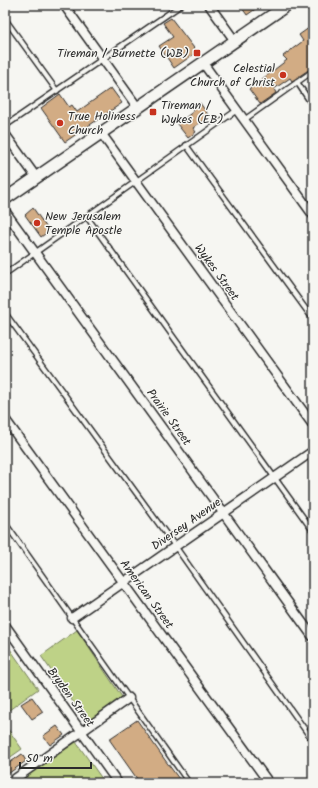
<svg xmlns="http://www.w3.org/2000/svg" width="318" height="788" font-family="Kalam,sans-serif">
<rect width="100%" height="100%" fill="#f6f6f2"/>
<filter id="ink" filterUnits="userSpaceOnUse"><feTurbulence type="fractalNoise" baseFrequency=".025" numOctaves="2"/><feDisplacementMap in="SourceGraphic" scale="8" xChannelSelector="R" yChannelSelector="G"/><feConvolveMatrix kernelMatrix="1 2 1 2 8 2 1 2 1" color-interpolation-filters="sRGB"/></filter>
<g filter="url(#ink)">
<path fill="#bed287" stroke="#747e59" d="M77,630l45,67 -35,25 -46,-66z
M5,642l33,47 -33,24z
M5,725l17,24 -17,12z
M76,742l29,41h-89z"/>
<path fill="#d2ac84" stroke="#2b2b2b" d="M240,5h21l-14,10z
M171,18l26,34 -23,16 -15,-22 14,-9 -10,-14z
M313,25v42l-21,14 -2,-3 -16,11 2,4 -16,11 -11,-15 38,-29 -4,-4 20,-15 -4,-6z
M111,88l11,15 -57,39 -24,-34 19,-14 9,13 3,-2 5,7z
M200,103l9,13 -16,12 3,4 -8,6 -11,-14 17,-13 -2,-2z
M33,208l16,23 -8,6 -16,-22z
M32,697l11,15 -11,7 -11,-15z
M137,720l28,40 17,23h-42l-31,-44z
M57,726l7,9 -14,10 -7,-9z
M22,754l4,7 -21,15v-10z"/>
<g fill="none" stroke-linecap="round" stroke-linejoin="round">
<defs>
<path id="lane" d="M5,19l52,72
M297,82l16,24
M244,120l69,-49
M5,126l176,-121
M186,145l127,174
M87,217l226,314
M5,274l232,-164
M5,313l170,233 138,195
M5,523l184,260"/>
<path id="street" d="M64,5l74,103
M209,5l26,36
M203,63l110,152
M101,133l212,292
M5,134l31,43
M5,211l308,426
M5,419l264,364
M72,618l241,-167
M5,625l113,158
M9,783l120,-85"/>
<path id="secondary" d="M5,199l282,-194"/>
</defs>
<use href="#lane" stroke="#2b2b2b" stroke-width="7"/>
<use href="#street" stroke="#2b2b2b" stroke-width="11"/>
<use href="#secondary" stroke="#2b2b2b" stroke-width="14"/>
<use href="#lane" stroke="#f6f6f2" stroke-width="4"/>
<use href="#street" stroke="#f6f6f2" stroke-width="8"/>
<use href="#secondary" stroke="#f6f6f2" stroke-width="11"/>
</g>
</g>
<g fill="#c8321e" stroke="#f6f6f2" stroke-width="1.5">
<rect x="193" y="49" width="8" height="8" rx="2"/>
<circle cx="283" cy="75" r="4"/>
<rect x="149" y="108" width="8" height="8" rx="2"/>
<circle cx="60" cy="123" r="4"/>
<circle cx="37" cy="223" r="4"/>
</g>
<g text-anchor="middle" stroke-width="3" stroke-linejoin="round" paint-order="stroke">
<g font-size="12" fill="#2b2b2b" stroke="#f6f6f2" text-anchor="start">
<text x="189" y="57" text-anchor="end">Tireman / Burnette (WB)</text>
<text x="275" y="72" text-anchor="end">Celestial<tspan x="275" dy="14">Church of Christ</tspan></text>
<text x="161" y="109">Tireman /<tspan x="161" dy="14">Wykes (EB)</tspan></text>
<text x="68" y="120">True Holiness<tspan x="68" dy="14">Church</tspan></text>
<text x="45" y="220">New Jerusalem<tspan x="45" dy="14">Temple Apostle</tspan></text>
</g>
<g font-size="12" fill="#2b2b2b" stroke="#f6f6f2">
<text transform="translate(217 272) rotate(54)" y="4">Wykes Street</text>
<text transform="translate(169 417) rotate(54)" y="4">Prairie Street</text>
<text transform="translate(186 524) rotate(-35)" y="4">Diversey Avenue</text>
<text transform="translate(147 594) rotate(54)" y="4">American Street</text>
<text transform="translate(71 697) rotate(54)" y="4">Bryden Street</text>
</g>
</g>
<rect width="318" height="788" fill="none" stroke="#f6f6f2" stroke-width="20"/>
<rect x="10" y="10" width="298" height="768" fill="none" stroke="#2b2b2b" stroke-width="1.5" filter="url(#ink)"/>
<path d="M20 762v6h71v-6" fill="none" stroke="#2b2b2b" stroke-width="2"/>
<text x="26" y="762" font-size="12" fill="#2b2b2b" stroke="#f6f6f2" stroke-width="3" paint-order="stroke">50 m</text>
</svg>
